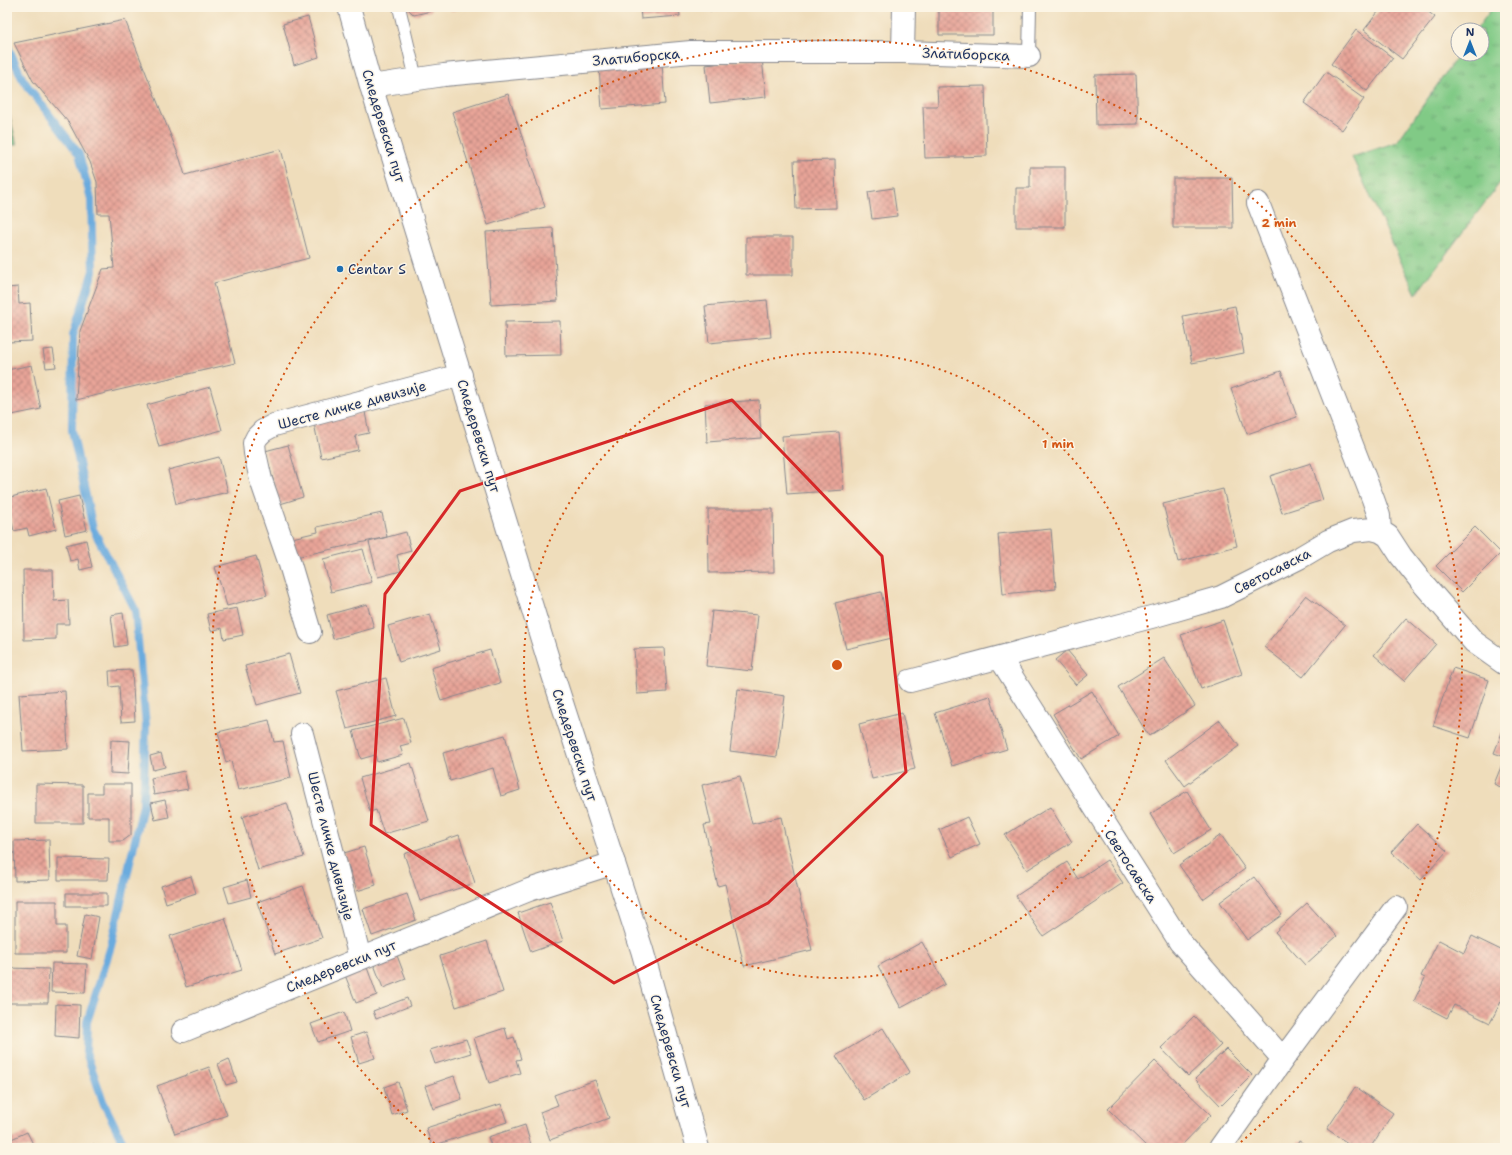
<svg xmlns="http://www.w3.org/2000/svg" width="1512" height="1155" font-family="'Shantell Sans',sans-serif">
<defs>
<pattern id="grass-tufts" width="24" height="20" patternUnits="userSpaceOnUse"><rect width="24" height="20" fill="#81ca86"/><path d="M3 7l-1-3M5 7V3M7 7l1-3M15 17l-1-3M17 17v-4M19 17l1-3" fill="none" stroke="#69a471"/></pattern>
<pattern id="forest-firs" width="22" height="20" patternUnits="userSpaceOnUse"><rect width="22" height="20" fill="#68ae73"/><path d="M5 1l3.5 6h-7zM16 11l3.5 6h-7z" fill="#558e62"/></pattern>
<pattern id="building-cross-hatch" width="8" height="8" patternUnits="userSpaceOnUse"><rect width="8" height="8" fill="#e8a498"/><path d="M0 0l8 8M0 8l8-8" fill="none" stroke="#bb867f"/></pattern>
</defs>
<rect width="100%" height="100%" fill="#fcf5e5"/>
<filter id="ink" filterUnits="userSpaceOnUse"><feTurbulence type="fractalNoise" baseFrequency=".025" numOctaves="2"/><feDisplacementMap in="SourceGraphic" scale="8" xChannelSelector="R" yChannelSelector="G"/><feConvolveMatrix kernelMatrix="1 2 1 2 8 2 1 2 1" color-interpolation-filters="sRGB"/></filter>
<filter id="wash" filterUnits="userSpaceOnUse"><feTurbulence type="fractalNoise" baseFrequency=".012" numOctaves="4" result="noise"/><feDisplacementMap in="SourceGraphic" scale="16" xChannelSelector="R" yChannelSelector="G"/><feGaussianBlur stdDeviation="0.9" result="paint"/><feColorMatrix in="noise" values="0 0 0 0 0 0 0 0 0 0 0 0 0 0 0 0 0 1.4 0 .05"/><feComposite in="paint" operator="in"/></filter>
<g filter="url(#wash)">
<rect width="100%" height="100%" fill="#efddbb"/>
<path fill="url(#grass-tufts)" stroke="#4e7c72" d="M1493,7h12v169l-89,118 -64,-137 45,-15 62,-88h23v-24h-6z"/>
<path fill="url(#forest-firs)" stroke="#426e68" d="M7,104l10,41h-10z"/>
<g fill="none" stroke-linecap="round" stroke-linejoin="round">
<path stroke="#6aabde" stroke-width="8" d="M7,45l16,35 56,74 12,45 2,72 -20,64 -1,95 21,99 42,80 11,116 -3,80 -32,141 -24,76 -1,30 18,52 22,44"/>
</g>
<g id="blocks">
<path fill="url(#building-cross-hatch)" d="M406,7h26l-1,4 -17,4z
M450,7h15l-14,4z
M640,7h39l1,9 -39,3z
M710,7h51v1l-51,3z
M939,7h54v28h-54z
M1382,7h40l13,10 -33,42 -38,-29z
M308,17l11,40 -25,8 -11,-41z
M125,20l55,139 5,16 96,-26 28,109 -95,25 21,80 -159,37 4,-69 23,-62 11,-1 -5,-54h-11l-1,-32 -7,-20 -21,-39 -36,-42 -19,-38z
M1356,30l37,28 -26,33 -36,-27z
M762,58l4,39 -56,6 -4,-38z
M662,63l3,41 -63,5 -3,-42z
M1326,72l38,27 -22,31 -38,-27z
M1136,74l2,50 -42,1 -1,-50z
M985,86l2,70 -62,2 -2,-52h15l-1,-19z
M508,94l37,113 -57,18 -36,-113z
M835,160l1,48 -40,1 -2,-48z
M1030,167h35v60h-49v-39h14z
M1173,178h59l1,50h-60z
M893,188l4,28 -25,3 -4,-27z
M553,228l5,73 -67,4 -5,-73z
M746,237h47v38h-47z
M18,287l1,17 11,-1 2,38 -25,1v-54z
M767,300l4,37 -62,6 -4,-37z
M1235,306l9,47 -52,10 -9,-47z
M560,321l1,34 -55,1 -1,-34z
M53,349l3,18 -10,1 -3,-18z
M32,365l9,44 -34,7v-46z
M1281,371l16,46 -50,17 -16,-45z
M210,387l12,43 -63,17 -12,-42z
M759,400l2,38 -54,4 -2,-38z
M365,412l4,21 -14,3 3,14 -37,8 -7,-35z
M839,432l5,58 -57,4 -5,-58z
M288,445l15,52 -23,7 -15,-53z
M219,457l9,35 -52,12 -8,-34z
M1311,463l12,37 -41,13 -12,-37z
M46,488l10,41 -27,7 -2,-8 -13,3 -7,-28v-5z
M1223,489l14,57 -59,16 -15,-58z
M79,496l8,34 -22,5 -7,-34z
M708,509h65l1,63 -65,1z
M382,513l5,24 -91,20 -4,-19 26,-6 -1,-5z
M1475,527l26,26 -39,39 -26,-26z
M1051,529l5,60 -53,5 -5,-60z
M406,532l5,19 -14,4 4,16 -23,6 -9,-35z
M86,540l6,27 -12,3 -2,-11 -8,2 -4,-16z
M363,549l9,33 -41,10 -8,-33z
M256,556l11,39 -40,11 -12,-39z
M23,570h30l1,31 14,-1 1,24h-13v15l-32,1z
M881,592l11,46 -46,11 -11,-46z
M1306,595l39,30 -42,52 -39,-30z
M367,604l7,24 -41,11 -6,-24z
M237,608l6,27 -19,4 -2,-11 -11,3 -4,-17z
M712,611l46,4 -6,56 -46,-5z
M123,613l4,32 -12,2 -4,-32z
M430,614l11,35 -42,13 -11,-36z
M1406,618l30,26 -32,37 -30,-26z
M1223,620l19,54 -41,15 -20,-54z
M664,648l3,44 -30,2 -3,-45z
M490,650l10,33 -59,18 -10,-33z
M1067,650l21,25 -12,10 -21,-25z
M289,654l11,39 -43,12 -12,-39z
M1164,658l31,48 -46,30 -31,-49z
M1453,668l36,12 -19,58 -37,-12z
M132,670l3,51 -14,1 -2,-36 -9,1 -1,-16z
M386,678l10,38 -49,13 -11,-38z
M738,689l47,7 -8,61 -47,-6z
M65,691l3,58 -45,2 -4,-57z
M1092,691l27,45 -38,23 -28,-45z
M990,696l17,53 -55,17 -17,-53z
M902,713l13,56 -43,10 -13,-55z
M404,718l7,25 -11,3 3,9 -26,7 -2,-7 -14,4 -8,-28z
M269,720l5,22 9,-1 8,37 -53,12 -7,-29 -5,2 -8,-31z
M1220,720l19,26 -54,40 -19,-26z
M1505,725v64l-11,-5 11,-27 -11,-4z
M505,735l15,55 -19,6 -8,-28 -43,13 -7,-28z
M111,740l19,1 -2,33 -18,-1z
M161,753l4,14 -12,3 -3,-14z
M411,763l18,58 -45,13 -8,-24 -6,2 -10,-34z
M184,771l4,18 -34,6 -3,-17z
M740,776l12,48 29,-7 31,133 -68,16 -19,-82 -7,2 -14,-61 7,-1 -9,-39z
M36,784l47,1v38h-47z
M102,784h29v51l-8,6h-14v-24h-21v-24h14z
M1187,791l24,39 -37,23 -24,-39z
M165,800l4,17 -14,3 -4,-17z
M287,803l17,54 -46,13 -16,-53z
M1050,807l22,35 -45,28 -22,-35z
M967,817l13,27 -28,13 -13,-27z
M1417,824l30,27 -26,29 -30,-28z
M459,835l16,48 -55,18 -16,-47z
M1221,835l24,34 -42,30 -24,-34z
M49,840l1,40 -35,1 -1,-40z
M364,847l12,38 -19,6 -13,-38z
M58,858l51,1 -1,21h-50z
M1107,860l16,23 -80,53 -27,-40 51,-34 11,17z
M191,876l5,17 -30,10 -5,-17z
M1254,877l28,38 -35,25 -27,-38z
M247,880l4,17 -22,6 -5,-16z
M303,886l19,52 -47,16 -18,-52z
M66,893h41v13h-41z
M407,894l9,26 -44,16 -9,-27z
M15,901h42v25h9v27h-51z
M550,902l13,39 -32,11 -13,-39z
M1307,903l30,33 -32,29 -30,-33z
M85,914l14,3 -7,42 -15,-3z
M225,918l17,52 -56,17 -16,-51z
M1472,936l33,16v42l-15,29 -36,-18 -7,13 -33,-17 11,-23 -4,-2 18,-36 25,13z
M487,941l16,51 -47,15 -16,-51z
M922,942l23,42 -44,24 -23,-42z
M396,953l10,26 -23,9 -10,-26z
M365,962l12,33 -21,8 -13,-33z
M52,963l35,1 -2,29 -34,-1z
M7,968l42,1 -1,34h-41z
M407,998l3,8 -34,13 -3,-8z
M56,1004l24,1 -1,33 -24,-2z
M344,1012l6,19 -32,11 -7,-18z
M1194,1016l27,29 -33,31 -27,-28z
M505,1028l3,11 6,-2 7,22 -5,1 4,13 -31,10 -15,-45z
M883,1028l27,44 -46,28 -28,-44z
M366,1032l9,26 -16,5 -8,-26z
M466,1039l5,14 -36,11 -5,-14z
M1226,1049l26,26 -31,31 -26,-27z
M229,1059l8,23 -11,3 -8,-21z
M1155,1061l56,54 -32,33h-31l-40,-39z
M209,1067l18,48 -52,19 -18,-48z
M454,1076l8,23 -29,10 -8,-23z
M595,1080l14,38 -59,22 -10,-28 18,-7 -4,-10z
M398,1082l9,28 -15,5 -8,-28z
M1355,1087l38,26 -23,35h-15l-28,-19z
M501,1104l6,18 -75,24 -6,-18z
M525,1125l7,23h-40l-4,-11z
M27,1132l8,16h-28v-7z
M1299,1141l12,7h-16z
M94,1144l1,4h-11z"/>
</g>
</g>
<g filter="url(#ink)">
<use href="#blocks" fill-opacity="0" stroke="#85868c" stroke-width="1"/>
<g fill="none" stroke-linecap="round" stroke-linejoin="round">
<defs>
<path id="lane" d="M399,7l17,72
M1029,56l1,-49"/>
<path id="street" d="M903,52l1,-45
M371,86l73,-11 247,-23h212l126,4
M1258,203l115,296 6,17 1,15
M310,632l-21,-71 -28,-81 -6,-27 -1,-10 3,-6 6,-6 11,-6 187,-50
M1000,658l180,284 103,117
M910,681l245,-65 66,-19 80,-40 27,-16 25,-10 19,-2 8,2 8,5 13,20 19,24 54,62 31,22
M302,734l58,224
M183,1031l346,-141 85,-27
M1220,1148l63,-89 113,-152"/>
<path id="secondary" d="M349,7l22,79 182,589 89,275 56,198"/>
</defs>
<use href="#lane" stroke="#85868c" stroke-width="14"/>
<use href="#street" stroke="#85868c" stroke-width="24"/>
<use href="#secondary" stroke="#85868c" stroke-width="24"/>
<use href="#lane" stroke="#fff" stroke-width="12"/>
<use href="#street" stroke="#fff" stroke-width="22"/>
<use href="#secondary" stroke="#fff" stroke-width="22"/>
</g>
</g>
<path fill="none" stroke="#d62828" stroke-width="3" stroke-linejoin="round" d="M732,400l150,156 24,216 -138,131 -154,80 -243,-158 14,-231 75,-103z"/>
<g fill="none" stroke="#d45514" stroke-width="2" stroke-dasharray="2 4">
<circle cx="837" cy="665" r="313"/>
<path d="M439 1147A625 625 0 1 1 1235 1147"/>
</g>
<circle fill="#1f6fb2" stroke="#fcf5e5" stroke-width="1.5" cx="340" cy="269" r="4"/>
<g text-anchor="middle" stroke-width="3" stroke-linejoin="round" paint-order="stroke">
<g font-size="14" fill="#1b2f5e" stroke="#fcf5e5">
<text transform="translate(966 54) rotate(2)" y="5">Златиборска</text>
<text transform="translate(636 57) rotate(-5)" y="5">Златиборска</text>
<text transform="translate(384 126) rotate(73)" y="5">Смедеревски пут</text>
<text transform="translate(352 405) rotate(-15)" y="5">Шесте личке дивизије</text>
<text transform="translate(479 436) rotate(73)" y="5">Смедеревски пут</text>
<text transform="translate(1272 571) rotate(-27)" y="5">Светосавска</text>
<text transform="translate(575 745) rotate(72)" y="5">Смедеревски пут</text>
<text transform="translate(331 846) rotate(76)" y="5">Шесте личке дивизије</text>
<text transform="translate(1131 866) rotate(57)" y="5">Светосавска</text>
<text transform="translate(341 966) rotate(-22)" y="5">Смедеревски пут</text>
<text transform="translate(671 1051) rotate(74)" y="5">Смедеревски пут</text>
</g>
<g font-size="14" fill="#1b2f5e" stroke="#fcf5e5" text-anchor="start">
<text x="348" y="274">Centar S</text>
</g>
</g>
<circle cx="837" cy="665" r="6" fill="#d45514" stroke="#fcf5e5" stroke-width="2"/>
<g font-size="12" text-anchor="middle" font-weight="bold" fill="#d45514" stroke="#fcf5e5" stroke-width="3" stroke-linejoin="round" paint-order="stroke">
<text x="1279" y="227">2 min</text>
<text x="1058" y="448">1 min</text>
</g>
<rect width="1512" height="1155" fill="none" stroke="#fcf5e5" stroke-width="24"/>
<g transform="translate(1470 42)"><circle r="19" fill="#fcf5e5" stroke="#a2a6af"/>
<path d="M0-3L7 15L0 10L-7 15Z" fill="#1f6fb2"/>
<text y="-6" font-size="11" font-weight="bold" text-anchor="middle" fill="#1b2f5e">N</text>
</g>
</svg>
